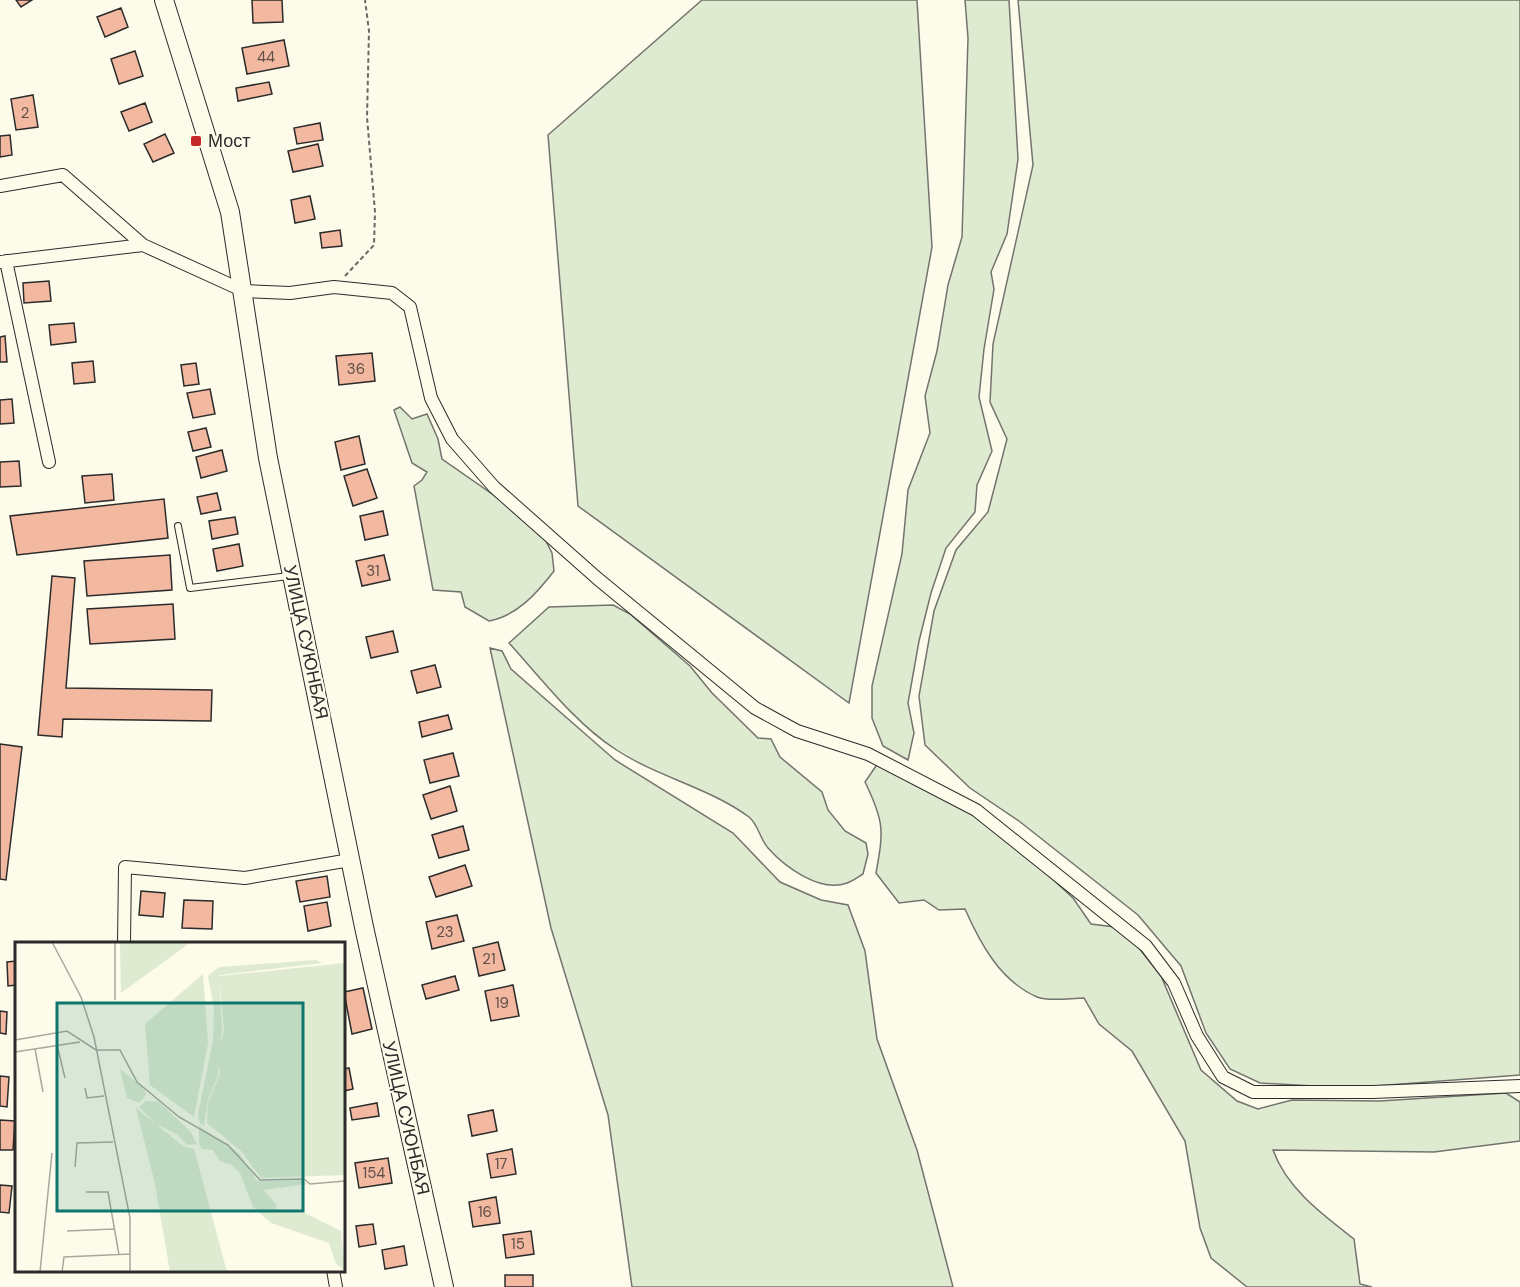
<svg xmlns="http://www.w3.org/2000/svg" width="1520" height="1287" font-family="'DM Sans',sans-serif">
<rect width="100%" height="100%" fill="#fdfbea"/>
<path fill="#deebd1" stroke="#74746e" stroke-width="1.5" d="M702,0h215l15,247 -83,456 -271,-197 -30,-371z
M965,0h44l9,159 -11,75 -16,38 3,17 -10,60 -5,48 13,54 -15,34 -2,27 -29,36 -15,45 -12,48 -11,62 6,30 -6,27 -25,-14 -11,-28v-32l30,-132 6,-64 22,-57 -5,-37 12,-45 11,-66 14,-48 6,-199z
M1018,0h502v1075l-171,13 -89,-5 -30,-14 -24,-36 -25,-67 -43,-51 -119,-94 -49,-33 -45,-43 -6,-49 15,-85 22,-61 32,-38 19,-73 -17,-37 3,-58 40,-179z
M400,407l12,12 15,-5 11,25 4,20 96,67 14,27 2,18c-17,22 -37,45 -65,50l-24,-14 -4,-15 -28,-2 -19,-104 8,-6 5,-8 -15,-9 -18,-53z
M613,605l17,9 60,52 22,27 46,45 13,1 9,18 42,35 6,18 17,21 21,12 2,11 -5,20c-5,3 -10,7 -16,9 -27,10 -62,-16 -79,-35 -8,-9 -10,-24 -19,-31 -41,-30 -92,-40 -134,-68 -41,-27 -73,-70 -106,-106l40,-36z
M490,648l12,3 9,18 104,91 118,73 47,49 41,18 27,5 17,46 12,88 40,111 36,137h-321l-24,-172 -57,-187z
M878,763l117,63 78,72 18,26 32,4 38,48 40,94 36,31 21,8 34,-9 88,1 126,-8 14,9v39l-86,11 -161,-2c14,39 50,65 81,89l6,45 12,3h-125l-36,-29 -11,-30 -15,-87 -53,-90 -33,-27 -15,-26c-13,0 -35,4 -47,-1 -37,-16 -57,-54 -72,-88l-26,1 -15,-10 -25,3 -23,-30c8,-43 8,-52 -11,-91z"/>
<path fill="#f2b8a0" stroke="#2b2b2b" stroke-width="1.5" d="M16,0h16l-11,7z
M252,0h30l1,22 -30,1z
M121,8l7,19 -23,10 -8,-20z
M284,40l5,26 -42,8 -5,-26z
M135,51l8,25 -24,8 -8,-25z
M269,82l3,12 -34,7 -2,-13z
M33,95l5,32 -22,3 -5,-31z
M145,103l7,19 -23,9 -8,-19z
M320,123l3,17 -26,4 -3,-16z
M165,134l9,19 -21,9 -9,-18z
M10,135l2,20 -12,2v-21z
M318,144l5,22 -30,6 -5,-21z
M310,196l5,23 -20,4 -4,-23z
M340,230l2,16 -20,2 -2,-15z
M49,281l2,20 -27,2 -1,-20z
M74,323l2,19 -25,3 -2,-20z
M5,336l2,26h-7v-25z
M372,353l3,28 -36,4 -3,-29z
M93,361l2,21 -21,2 -2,-21z
M196,363l3,21 -15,2 -3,-21z
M210,389l5,25 -22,4 -6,-25z
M12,399l2,24 -14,1v-24z
M206,428l5,19 -18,4 -5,-19z
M359,436l6,28 -24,6 -6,-28z
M222,450l5,21 -26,7 -5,-21z
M19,461l2,25 -21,1v-25z
M367,469l10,29 -24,8 -9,-30z
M112,474l2,26 -29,3 -3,-27z
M217,493l4,17 -20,4 -4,-17z
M164,499l4,39 -151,17 -7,-39z
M383,511l5,24 -23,5 -5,-24z
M235,517l3,17 -26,5 -3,-18z
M239,544l4,22 -26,5 -4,-22z
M170,555l2,35 -85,6 -3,-35z
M384,555l6,25 -28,6 -6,-25z
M52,576l23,2 -9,110 146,2 -1,31 -148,-2 -1,18 -24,-2z
M173,604l2,35 -85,5 -3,-35z
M393,631l5,21 -27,6 -5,-21z
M435,665l6,22 -24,6 -6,-22z
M448,715l4,14 -30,8 -3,-15z
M0,744l22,3 -16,133 -6,-1z
M453,753l6,23 -29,7 -6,-23z
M450,786l7,25 -26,8 -8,-24z
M463,826l6,24 -30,8 -7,-23z
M465,865l7,21 -36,11 -7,-20z
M327,876l3,21 -30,5 -4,-21z
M141,891l24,2 -2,24 -24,-2z
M184,900l29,1 -1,28 -30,-1z
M327,902l4,24 -23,5 -4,-25z
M457,915l7,26 -32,8 -6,-27z
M498,942l7,28 -26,6 -6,-28z
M16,961v24l-8,1 -1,-24z
M455,976l4,14 -33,9 -4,-14z
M513,985l6,31 -28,5 -6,-30z
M363,988l9,41 -20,5 -8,-42z
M0,1011l7,1 -1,22 -6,-1z
M349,1068l4,21 -9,2v-22z
M0,1076l9,1 -2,30 -7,-1z
M377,1103l2,13 -27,4 -2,-12z
M493,1110l4,21 -25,5 -4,-21z
M0,1120l15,1 -2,29h-13z
M512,1149l4,25 -25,4 -4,-24z
M388,1158l4,25 -33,5 -4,-25z
M0,1185l12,1 -3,27 -9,-1z
M496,1197l4,26 -27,4 -4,-25z
M373,1224l3,20 -17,3 -3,-21z
M531,1231l3,23 -28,4 -3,-23z
M404,1246l3,19 -22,4 -3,-19z
M505,1275h28v12h-28z"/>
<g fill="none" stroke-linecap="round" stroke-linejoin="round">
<defs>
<path id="service" d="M178,526l12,62 99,-12"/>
<path id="minor" d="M0,186l63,-11 80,70 101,46 46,2 44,-6 58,6 18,14 21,91 21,41 42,48 104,92 157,129 42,23 71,23 108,56 170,136 28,37 23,53 26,41 30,15h120l147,-6
M6,261l43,201
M0,262l143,-17
M124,944l1,-77 120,11 105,-18
M333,1270l3,17"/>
<path id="secondary" d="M164,0l66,212 38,246 96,469 80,360"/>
</defs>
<use href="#service" stroke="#2b2b2b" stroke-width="8"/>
<use href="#minor" stroke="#2b2b2b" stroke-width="14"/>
<use href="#secondary" stroke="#2b2b2b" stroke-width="20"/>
<path stroke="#6a6964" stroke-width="2" stroke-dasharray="4.5 3" stroke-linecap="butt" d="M345,276l29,-31 1,-33 -8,-95 2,-86 -4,-31"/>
<use href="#service" stroke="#fdfbea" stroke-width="6"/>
<use href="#minor" stroke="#fdfbea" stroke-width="12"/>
<use href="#secondary" stroke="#fdfbea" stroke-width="18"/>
</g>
<rect fill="#c62828" stroke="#fdfbea" stroke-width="2" x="190" y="135" width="12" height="12" rx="3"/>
<g text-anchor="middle" stroke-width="4.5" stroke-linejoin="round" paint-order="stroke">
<g font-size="15" fill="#5d4e48">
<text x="266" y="62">44</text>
<text x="25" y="118">2</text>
<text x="356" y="374">36</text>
<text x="373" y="576">31</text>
<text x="445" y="937">23</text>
<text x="489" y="964">21</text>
<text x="502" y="1008">19</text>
<text x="501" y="1169">17</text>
<text x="374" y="1178">154</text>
<text x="485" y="1217">16</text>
<text x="518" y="1249">15</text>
</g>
<g font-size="18" fill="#2b2b2b" stroke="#fdfbea" text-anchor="start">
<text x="208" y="147">Мост</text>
</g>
<g font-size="18" fill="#2b2b2b" stroke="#fdfbea">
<text transform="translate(306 642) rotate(78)" y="6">УЛИЦА СУЮНБАЯ</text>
<text transform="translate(406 1118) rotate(77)" y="6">УЛИЦА СУЮНБАЯ</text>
</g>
</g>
<g transform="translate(15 942)">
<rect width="330" height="330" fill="#fdfbea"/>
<path d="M105,0h71l-70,51zM301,18l6,3 -103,12 3,53 -4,48 -10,23 -4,27 -4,-2 -2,-10 15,-73 1,-32 -6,-33 11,-9zM330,21v212l-84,3 -20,-27 -34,-28 1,-21 12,-28 -2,-16 6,-29 -5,-53zM188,32l5,69 -14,74 -44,-32 -5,-61zM105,127l24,19 2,7 -7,8 -12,-5zM131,159l13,1 31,29 7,13 -10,1 -9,-10 -22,-11 -17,-17zM121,166l47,38 11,3 33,123h-57l-15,-88zM184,184l40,27 18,28 44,-1 7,4 -45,6 13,14 1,7 28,2 36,18 4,40 -9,-7 -7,-21 -58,-20 -18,-16 -13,-34 -8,-8 -12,-4 -7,-11 -11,-1 -3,-5z" fill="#deebd1"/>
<path fill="none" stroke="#a9a89e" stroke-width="1.5" d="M37,0l29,55 13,40 36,181v54M100,0v58M0,98l52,-9 29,19h24l17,32 42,35 49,28 32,35 44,-1 6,5 35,-3M42,103l8,33M20,107l8,43M0,110l65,-10M0,133v20M70,146l2,10 17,-2M60,225l2,-24 36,-1M71,250h22l11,63M52,289l47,-2M25,330l12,-119M47,330l2,-15 66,-3"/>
<path fill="#0f766e" fill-opacity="0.15" stroke="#0f766e" stroke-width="3" d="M42,61h246v208h-246z"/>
<rect width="330" height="330" fill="none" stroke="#2b2b2b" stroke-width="3"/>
</g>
</svg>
